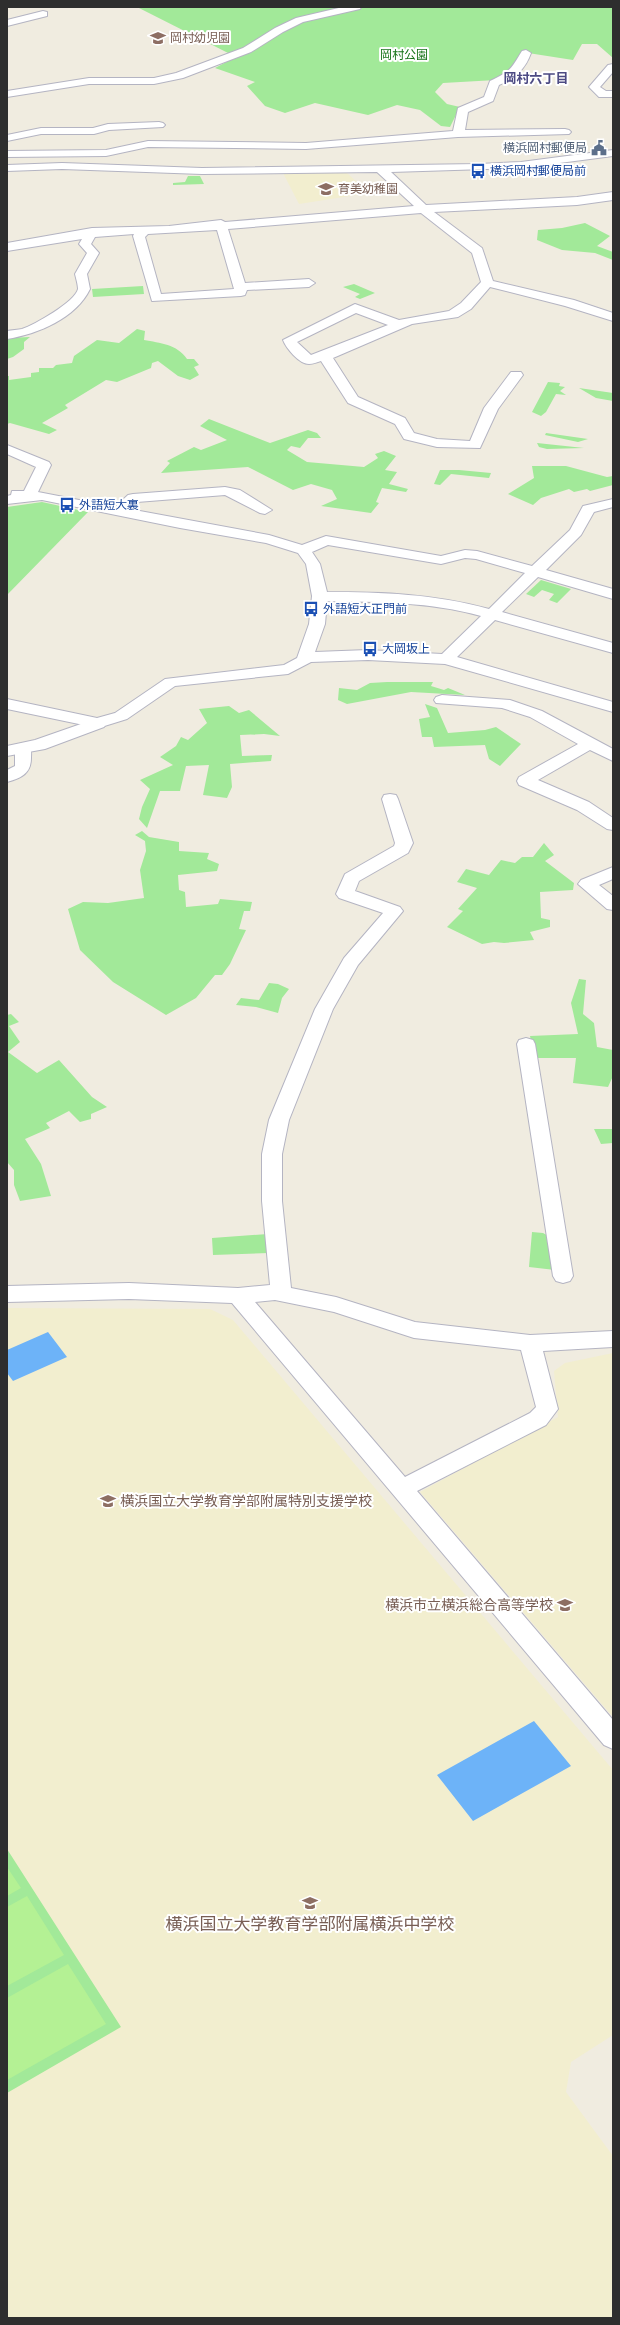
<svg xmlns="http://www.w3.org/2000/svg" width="620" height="2325" font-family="Quicksand,'Noto Sans JP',sans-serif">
<rect width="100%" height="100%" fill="#f0ece0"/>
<path fill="#f2eecf" d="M346,172l13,12 4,10 -64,10 -16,-31z
M7,1308l203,1 23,11 380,450v265l-42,27 -5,30 47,64v162h-606z
M613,1353v364l-193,-225 138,-75 -4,-46 11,-8z"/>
<path fill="#a2e999" d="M137,7h476v51l-16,-14h-15l-9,16 -45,-7 -32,27 -53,3 -8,9 12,12 13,3 -10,20 -9,-1 -21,-16 -23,-5 -29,10 -53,-12 -30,10 -20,-7 -18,-20 8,-4 -40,-14 21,-11z
M188,176h12l4,8 -31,1v-2l12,-1z
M585,223l25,13 -13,10 16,6v8l-18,-7 -33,-3 -25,-10 1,-10 24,-2z
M354,284l21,9 -15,6 -5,-2 5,-3 -17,-7z
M143,286l1,8 -51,3 -1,-8z
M137,329l8,2 -1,9c16,3 33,4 43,19h7l5,6 -5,2 5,8 -9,5 -12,-4 -20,-15 -6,2 -1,5 -34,14 -11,-2 -41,25 3,3 -26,15 15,7 -8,4 -39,-11 -3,1v-48h2v4l22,-3v-4l8,-1v-4h14l3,-3 16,-2 2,-7 23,-16 22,3z
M30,337l-6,5v7l-11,8 -6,2v-21z
M548,382l12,1 -1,3 6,1 -5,4 6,4 -10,-1 -10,18 -5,4 -9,-4z
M579,388l34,5v8l-17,-3z
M209,419l61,24 38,-13 9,3 4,5h-13l-8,10 -9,-2 -4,4 20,12 57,5 14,-9 -3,-4 9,-3 12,5 -11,14 12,2 -8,12 19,5 -2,3 -24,-4 -6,14 3,1 -8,10 -50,-7 16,-7 -5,-9 -21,-6 -18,6 -45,-23 -87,6 9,-10 -3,-2 27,-14 7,3 26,-10 -27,-14z
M546,433l42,6 -10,3 -33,-7z
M537,443l47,5 -37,1 -8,-2z
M532,466h34l41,11 6,-1v9l-23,6 -3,-2 -13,3 -5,-3 -28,9 -8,7 -25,-11 26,-16z
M440,470h19l32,3 -2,5 -38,-4 -11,11 -6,-1z
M42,502l46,10 -81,83v-88z
M541,580l30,9 -14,14 -8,-3 5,-6 -12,-4 -8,7 -8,-3z
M387,682h46l-2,4 13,4 4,-2 17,7 -54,-3 -64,12 -9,-4 1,-12 18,2 13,-7z
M425,704l12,4 11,25 37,-3 11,-3 25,17 -21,22 -11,-7 -4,-14 -51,2 -2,-10h-10l-3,-18 11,-2z
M229,706l10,7 10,-3 31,26 -16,-2 -24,1 2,21 30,-1 -1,6 -41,3 2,23 -5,11 -24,-3 6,-30 -23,1 -6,25h-20l-13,37 -8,-9 3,-12 8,-18 -10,-9 33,-15 -13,-8 16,-11 5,-9 7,3 19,-17 -8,-14z
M142,831l7,6 30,5v9l30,2 -2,6 12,5 -2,7 -39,4 1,15 6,2 1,15 32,-3 2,-5 32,3 -2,9h-6l-5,18 7,1 -16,34 -8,11h-7l-19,23 -30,17 -53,-33 -33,-32 -12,-41 15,-7 25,1 36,-5 -4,-28 6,-19 -1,-10 -10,-6z
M544,843l10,12 -9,6 29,22 -1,7 -33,2 1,26 9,2v7l-20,5 4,8 -30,3 -10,-1 -12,2 -35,-17 16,-16 -5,-2 19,-21 -20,-6 9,-13 23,6 12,-15 14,3 7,-6h11z
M579,979l7,1 -3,34 11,9 3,24 16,3v26l-5,11 -35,-4 3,-25h-41l-5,-22 48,-2 -7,-31z
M269,983l9,1 11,5 -7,9 -4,15 -22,-6 -20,-2 5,-7 18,2z
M11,1014l8,8 -10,4 11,16 -12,10 29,21 22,-13 33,37 15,10 -16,7v5l-11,3 -11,-11 -23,12 4,5 -25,11 16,25 10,32 -31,5 -6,-16v-15l-7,-8v-147z
M594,1129h19v14l-12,1z
M532,1232l11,1 9,5 3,32 -26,-3z
M268,1234l1,19 -56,2 -1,-17z
M7,1849l114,178 -114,66z"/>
<path fill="#b4f194" d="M7,1867l14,21 -14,8z
M27,1896l37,59 -57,31v-79z
M68,1964l38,60 -99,56v-82z"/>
<path fill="#6db3f8" d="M48,1332l19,25 -54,24 -6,-8v-23z
M534,1721l37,45 -98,55 -36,-46z"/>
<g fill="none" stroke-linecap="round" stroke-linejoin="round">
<defs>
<path id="street" d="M343,7h18l-1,2 -57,13 -20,10 -32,20 -68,26 -29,6h-65l-82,13v-6l82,-13h65l22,-5 67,-25 32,-20 21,-10z
M43,11l4,1v4l-40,10v-6z
M526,50l5,3c-6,17 -16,25 -32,32l-6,16 -25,11 -3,18 100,-1 4,1 2,2 -2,2 -111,3 -152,12 -158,-2 -42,9 -99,1v-6l99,-1 42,-9 158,2 147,-12 5,-23 26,-11 6,-16c21,-10 21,-12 32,-30z
M613,64v8l-13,15 6,4h7v6h-14l-10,-10 19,-22z
M159,122l4,1 2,2 -2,2 -54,3 -15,4h-53l-34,7v-6l34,-7h52l15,-4z
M613,150v6l-92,12 -130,4 35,33 151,-8 36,-5v8l-36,5 -143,7 48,36 11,33 81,19 39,13v8l-48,-15 -75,-19 -19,22 -13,8 -46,7 -79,34 25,39 47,21 9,15 23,6 33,2 14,-33 27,-36h10l2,3 -25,34 -18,39 -43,-1 -33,-8 -9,-15 -47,-21 -27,-42c-4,1 -8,3 -12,3 -10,0 -23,-16 -26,-24l72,-36 44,16 50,-9 12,-8 20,-21 -9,-29 -51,-40 -193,16 17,54 64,-4 6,4 -6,4 -62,3 -2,5 -4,1 -89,5 -19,-65 1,-2 -39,3 -4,7 8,9 -12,21 3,15c-14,29 -52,45 -83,50v-8c5,-1 11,-1 15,-2 12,-4 53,-27 56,-40 0,-4 -2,-11 -3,-15l12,-21 -8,-9 3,-5 -75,12v-8l85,-15 77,-2 52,-6 4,2 189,-16 -37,-34 -175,2 -140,-5 -55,2v-6l55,-2 140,5 277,-4 42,-2zM217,230l17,59 -73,5 -16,-57 3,-3zM356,313l32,12 -77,30 -14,-13z
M7,445l42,17 2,3 -13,27 77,15 13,-12 5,-1 92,-7 15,3 32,20 -7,4 -5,-1 -35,-18 -88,7 -8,7 140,26 33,10 24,-9 115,20 24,-6 12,1 55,15 38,-36 13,-24 30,-7v8l-19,5 -13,23 -35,35 67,19v10l-75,-22 -36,35 111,31v10l-118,-33 -38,37 156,45v10l-168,-48 -77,-4 -57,2 -23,12 -113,12 -48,33 -29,9 -91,-19v-10l90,19 18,-5 50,-34 119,-14 13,-7 12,-34 3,-28 -6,-32 -8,-11 -32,-10 -86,-15 -138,-28 -35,4v-8l4,-1 1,-4h12l12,-24 -29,-13zM328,545l113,19 24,-6 11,1 49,14 -36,36c-53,-15 -108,-17 -162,-17l-7,-28 -8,-12zM327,601c52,1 104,1 154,15l-39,38 -74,-4 -53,2 10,-28z
M442,695l68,5 32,11 71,38v12l-23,-11 -52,30 51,22 24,16v12l-6,-1 -30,-19 -58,-25 -2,-4 2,-4 59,-33 -48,-27 -28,-9 -66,-5 -2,-3 2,-3z
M23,744l6,1c3,5 2,8 2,13 0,15 -9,20 -24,24v-12l8,-4v-17l2,-4z
M390,794l6,1 2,4 15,44 -5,10 -49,28 -4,10 45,16 3,4 -45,54 -25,44 -44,111 -7,34v47l9,87 45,9 79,25 115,13 83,-4v16l-70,4 15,58 -12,16 -129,66 196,229v29l-9,-4 -372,-442 -103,-4 -122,3v-16l122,-3 109,5 32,-3 -8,-84v-47l7,-34 46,-111 29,-51 39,-45 -44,-15 -3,-4 9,-20 49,-28 1,-3 -13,-44 2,-4zM275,1300l59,12 80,26 107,12 15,57 -6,6 -125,64 -150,-175z
M613,867v12l-14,6 14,11v14l-6,-1 -29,-25 3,-4z
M526,1038l7,2 2,4 38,232 -3,5 -7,2 -7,-2 -3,-5 -36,-232 2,-4z"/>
<path id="secondary" d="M98,718l6,1 3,4 -3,4 -59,22 -38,7v-10l28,-6z"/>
</defs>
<use href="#street" stroke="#b4b4c2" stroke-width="2"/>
<use href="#secondary" stroke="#b4b4c2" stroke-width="2"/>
<use href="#street" fill="#fff" fill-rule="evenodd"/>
<use href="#secondary" fill="#fff" fill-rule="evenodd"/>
</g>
<defs>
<symbol id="school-bare" viewBox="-9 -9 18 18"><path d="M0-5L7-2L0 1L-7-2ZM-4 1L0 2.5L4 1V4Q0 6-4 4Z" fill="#8d6e63" stroke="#fff" stroke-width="2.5" paint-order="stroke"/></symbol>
<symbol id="civic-bare" viewBox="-9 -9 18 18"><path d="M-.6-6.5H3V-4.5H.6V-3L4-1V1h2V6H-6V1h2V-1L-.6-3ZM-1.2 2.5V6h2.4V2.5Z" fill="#5c6f8a" stroke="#fff" stroke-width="2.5" paint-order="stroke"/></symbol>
<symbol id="bus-bare" viewBox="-9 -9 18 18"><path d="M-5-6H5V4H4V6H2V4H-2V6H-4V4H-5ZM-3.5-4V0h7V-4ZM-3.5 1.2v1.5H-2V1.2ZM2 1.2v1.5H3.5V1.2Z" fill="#1a4fb4" stroke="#fff" stroke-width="2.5" paint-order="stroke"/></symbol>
</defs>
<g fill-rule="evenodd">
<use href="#school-bare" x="147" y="27" width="22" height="22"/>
<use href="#civic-bare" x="588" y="137" width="22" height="22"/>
<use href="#bus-bare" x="467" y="160" width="22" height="22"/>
<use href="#school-bare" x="315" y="178" width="22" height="22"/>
<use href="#bus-bare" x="56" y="494" width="22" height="22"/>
<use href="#bus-bare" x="300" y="598" width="22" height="22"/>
<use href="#bus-bare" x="359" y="638" width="22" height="22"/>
<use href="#school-bare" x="97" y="1490" width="22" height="22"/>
<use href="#school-bare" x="554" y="1594" width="22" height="22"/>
<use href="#school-bare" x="299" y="1892" width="22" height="22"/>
</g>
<g text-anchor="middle" stroke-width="4" stroke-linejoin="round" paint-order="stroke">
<g font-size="12" fill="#785e54" stroke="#fff" text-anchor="start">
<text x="170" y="42">岡村幼児園</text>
<text x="338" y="193">育美幼稚園</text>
</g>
<g font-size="12" fill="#167318" stroke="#fff">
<text x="404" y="59">岡村公園</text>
</g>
<g font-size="12" fill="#4e5e75" stroke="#fff" text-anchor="end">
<text x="587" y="152">横浜岡村郵便局</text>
</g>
<g font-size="12" fill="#164399" stroke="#fff" text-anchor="start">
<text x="490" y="175">横浜岡村郵便局前</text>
<text x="79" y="509">外語短大裏</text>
<text x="323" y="613">外語短大正門前</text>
<text x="382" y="653">大岡坂上</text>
</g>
<g font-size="13" font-weight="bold" fill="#4c4a83" stroke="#fff">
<text x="536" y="83">岡村六丁目</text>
</g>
<g font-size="14" fill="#785e54" stroke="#fff" text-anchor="start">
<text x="120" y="1506">横浜国立大学教育学部附属特別支援学校</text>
<text x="553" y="1610" text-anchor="end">横浜市立横浜総合高等学校</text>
</g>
<g font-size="17" fill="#785e54" stroke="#fff">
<text x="310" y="1930">横浜国立大学教育学部附属横浜中学校</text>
</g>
</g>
<rect width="620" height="2325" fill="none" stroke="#2e2e2e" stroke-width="16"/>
</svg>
